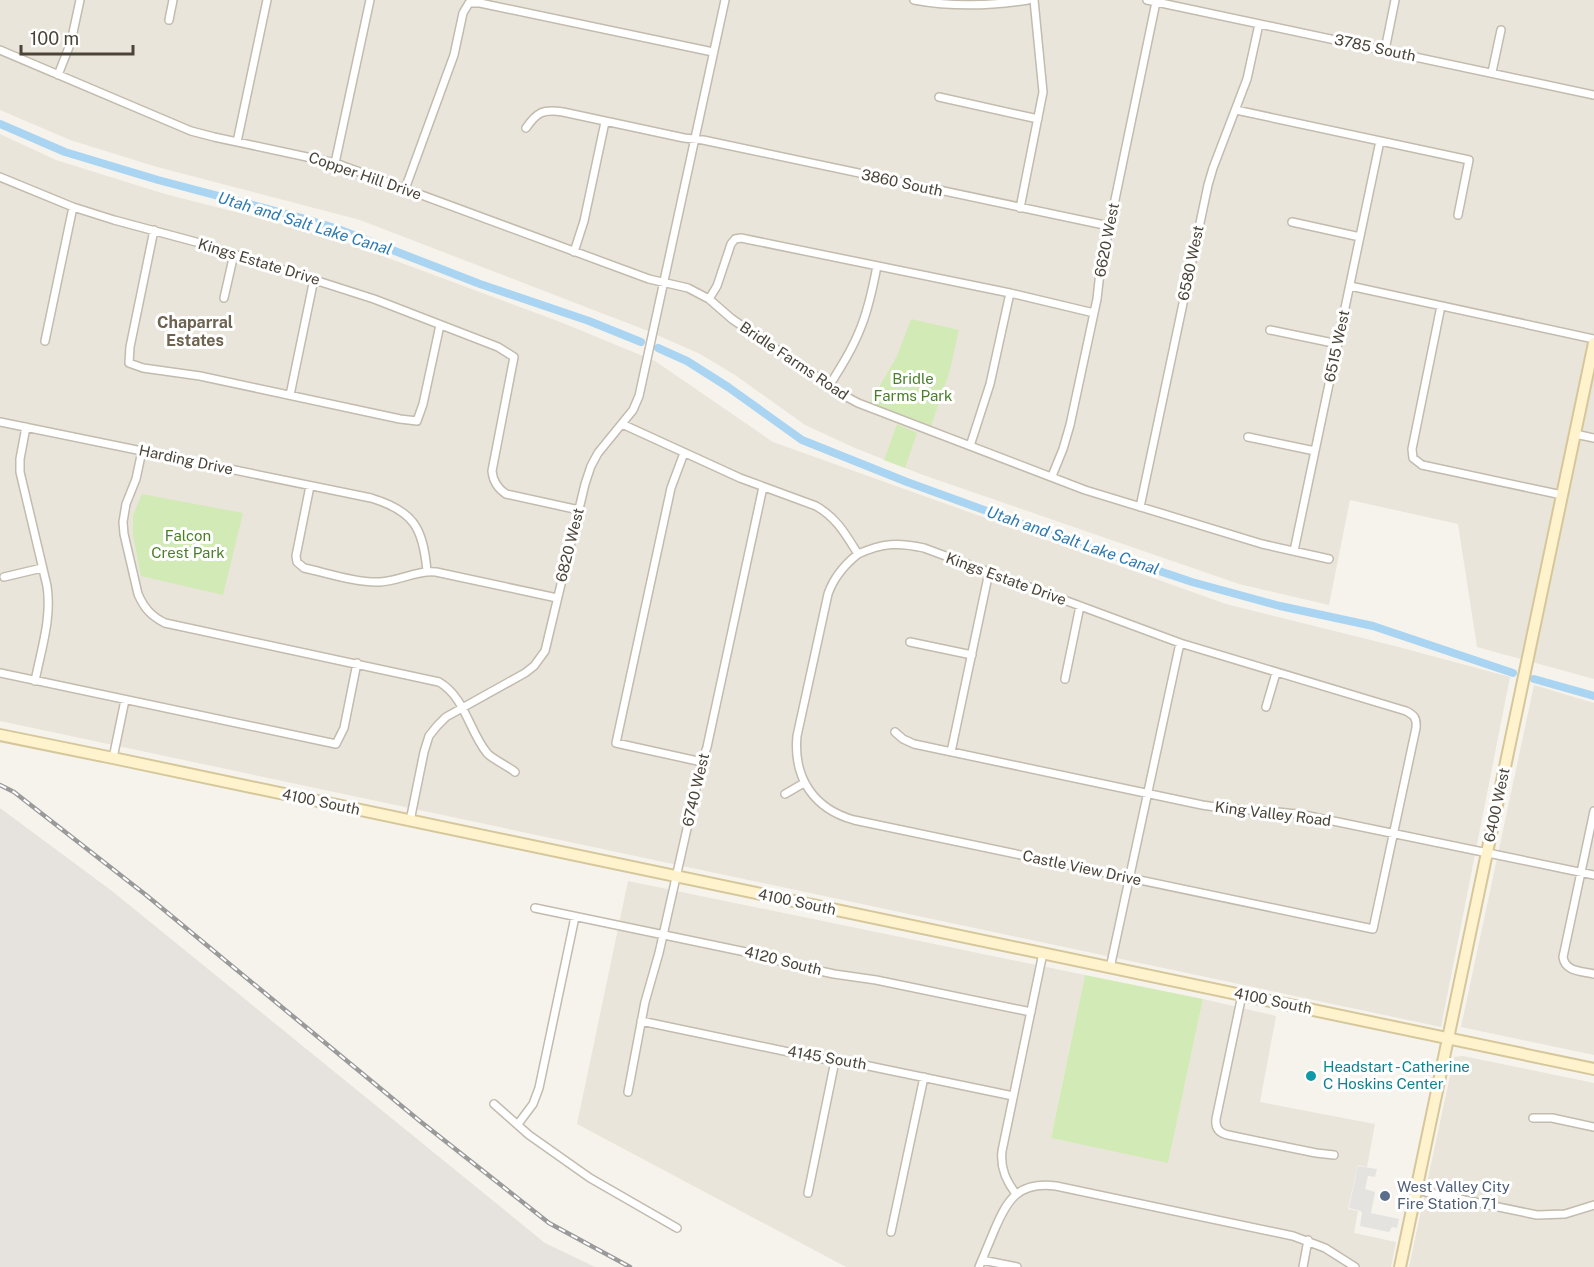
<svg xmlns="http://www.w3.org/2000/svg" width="1594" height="1267" font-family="'Public Sans',sans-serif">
<rect width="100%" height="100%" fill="#f6f3ec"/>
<path fill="#eae5da" d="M0,0h1594v679l-117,-32 -19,-123 -108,-24 -21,105 -90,-21 -316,-109 -68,-27 -50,-23 -70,-50 -35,-21 -52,-23 -288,-111 -203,-53 -87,-27 -70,-30z
M0,134l56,26 109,34 164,42 234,87 92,38 118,81 453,162 169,42 115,31 -69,350 -1441,-306z
M1534,685l60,18v352l-133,-28z
M628,881l457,94 -34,163 117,24 35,-163 73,17 -16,86 115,22 -8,43 -9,-2 -10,44 10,2 -4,22 42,9 -5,25h-545l-269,-143z
M1463,1056l131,27v184h-185l45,-210z"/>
<path fill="#e6e2dd" d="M0,808l112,83 433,352 50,24h-595z"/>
<path fill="#d2eab5" d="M911,319l48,11 -9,40 -19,56 -61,-23 27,-47z
M897,424l20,9 -12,35 -21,-8z
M142,494l101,19 -20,82 -82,-19 -8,-41v-20z
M1085,975l118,24 -35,164 -117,-25z"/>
<path fill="#e5e3e0" d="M1358,1166l19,3 -2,8 -7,-1 -3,13 10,3 -4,21 28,6 -2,9 -5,-1 -3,5 -29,-6 2,-13 -1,-2 -12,-3z"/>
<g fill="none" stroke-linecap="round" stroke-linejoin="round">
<path stroke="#a9d4f2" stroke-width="8" d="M0,124l65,28 93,28 144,38 36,11 142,55 109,37 52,21
M658,348l29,13 41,26 74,53 105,42 157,57 128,43 88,24 93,20 140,47
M1534,679l60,17"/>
<defs>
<path id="street" d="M914,0c38,7 76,6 114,0
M1147,0l447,95
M169,20l4,-20
M0,50l191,81 23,6 121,26 314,116 39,9 21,11 23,20 113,77 13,7 227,87 177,54 67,15
M1385,50l10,-50
M1492,72l9,-42
M58,75l13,-33 9,-42
M939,97l99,22
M1236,110l233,50 -11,55
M526,128c11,-16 17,-19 37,-16l121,26 19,2 406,86
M237,142l30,-142
M335,163l35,-163
M0,177l73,30 41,13 82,22 178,57 124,48 16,10 -22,114c1,10 5,17 14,23l73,16
M405,189l49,-134 9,-42 6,-10h11l233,49
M1020,208l23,-116 -9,-92
M1292,222l68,15
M154,230l-24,117 -1,16 14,5 57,8 200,43 17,2 6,-17 17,-79
M574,252l10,-31 21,-99
M1350,286l244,53
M224,298l10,-44
M709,299l8,-13 14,-42 4,-5 6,-1 269,55 84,20
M1441,306l-29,143 1,9 9,7 140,30
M1270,330l68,14
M45,341l28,-134
M829,386c12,-19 24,-38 32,-59 8,-20 12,-40 16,-61
M290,395l24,-116
M0,422l371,76c43,13 52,30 56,73
M622,424l118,54 76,28c21,12 30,29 42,48 25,-11 40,-12 66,-6l256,95 226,68c8,4 11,7 10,17l-43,201 -519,-109c-40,-11 -61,-42 -57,-84l31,-142c6,-17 16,-29 30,-40
M26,427l-6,32v13l27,114c5,32 -6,64 -12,95
M1575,434l19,4
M1248,437l67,14
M970,446l20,-62 20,-91
M142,451l-6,28 -10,25 -3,18 1,12 14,60c6,14 13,22 27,29l274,59c26,15 30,49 48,71 5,6 21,13 28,19
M684,453l-13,35 -55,255 86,19
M1052,476l11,-27 7,-24 27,-126 3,-27 56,-270
M310,486l-14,70 1,6 7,6c23,5 53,15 76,14 20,-1 36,-12 56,-10l121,26
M1140,507l68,-322 5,-17 34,-89 12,-55
M1294,551l86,-410
M4,577l38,-9
M910,642l62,13
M0,673l336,71 8,-16 13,-65
M1065,679l15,-73
M1266,707l10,-34
M895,732l8,7 11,5 288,61c34,6 68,5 102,10l290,60
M951,752l38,-180
M113,758l12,-58
M785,794l19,-11
M1594,811l-31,146c2,15 19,14 31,17
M410,821l14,-69 5,-16 8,-10 9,-9 79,-44 9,-7 11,-15 40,-167 6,-18 7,-13 35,-43 6,-14 86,-396
M535,908l225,47 33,10 41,9 42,6 155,32
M1110,968l70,-325
M1242,995l-26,124c-1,9 3,14 12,16l88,18 18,2
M641,1021l176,37 47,7 149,31
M628,1092l17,-90 14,-49 43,-191 5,-15 56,-260
M494,1104l35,31 61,43 87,50
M1533,1118h19l42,9
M518,1124l15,-20 6,-16 36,-171
M1416,1190l121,25 28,-1 29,-9
M808,1193l27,-132
M1016,1194c-10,-13 -16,-26 -14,-43l41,-198
M891,1232l33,-155
M982,1260l35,7
M979,1267c5,-12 10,-24 15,-36 13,-31 24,-50 62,-45l237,50 32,12 30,19
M1303,1267l5,-27"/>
<path id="secondary" d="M0,735l113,23 1481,311
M1400,1267l194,-924"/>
</defs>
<use href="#street" stroke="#c2bbae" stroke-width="10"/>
<use href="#secondary" stroke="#d6c79b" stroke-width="14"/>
<use href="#street" stroke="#fff" stroke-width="7"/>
<use href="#secondary" stroke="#fff3cd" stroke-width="10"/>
<defs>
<path id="rail" d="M0,785l14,7 132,103 275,227 128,101 81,44"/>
</defs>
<use href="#rail" stroke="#9a9a9a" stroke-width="4.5"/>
<use href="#rail" stroke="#fff" stroke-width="2" stroke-dasharray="7" stroke-linecap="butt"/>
</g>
<circle fill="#0f9aa8" stroke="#fff" stroke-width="2" cx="1311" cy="1076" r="6"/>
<circle fill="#5c6f8a" stroke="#fff" stroke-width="2" cx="1385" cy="1196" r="6"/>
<g text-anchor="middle" stroke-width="6" stroke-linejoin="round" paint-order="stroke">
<g font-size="15" fill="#4b4439" stroke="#fff">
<text transform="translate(1375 48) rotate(12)" y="5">3785 South</text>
<text transform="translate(365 176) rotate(19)" y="5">Copper Hill Drive</text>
<text transform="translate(902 183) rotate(12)" y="5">3860 South</text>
<text transform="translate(1107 240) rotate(-79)" y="5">6620 West</text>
<text transform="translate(259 262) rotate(17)" y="5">Kings Estate Drive</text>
<text transform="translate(1191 263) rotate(-78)" y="5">6580 West</text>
<text transform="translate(1337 346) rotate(-78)" y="5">6515 West</text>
<text transform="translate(794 361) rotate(34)" y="5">Bridle Farms Road</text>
<text transform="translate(186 460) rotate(12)" y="5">Harding Drive</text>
<text transform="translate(570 545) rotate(-76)" y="5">6820 West</text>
<text transform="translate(1006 579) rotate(20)" y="5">Kings Estate Drive</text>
<text transform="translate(696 790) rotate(-77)" y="5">6740 West</text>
<text transform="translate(321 802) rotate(12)" y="5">4100 South</text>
<text transform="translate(1497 805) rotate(-78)" y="5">6400 West</text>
<text transform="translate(1273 814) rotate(7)" y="5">King Valley Road</text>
<text transform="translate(1082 868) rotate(12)" y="5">Castle View Drive</text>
<text transform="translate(797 902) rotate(12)" y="5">4100 South</text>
<text transform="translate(783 961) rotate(14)" y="5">4120 South</text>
<text transform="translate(1273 1001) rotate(12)" y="5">4100 South</text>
<text transform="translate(827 1058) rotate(10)" y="5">4145 South</text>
</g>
<g font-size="15" fill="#4a7f2a" stroke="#fff">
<text x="913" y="384">Bridle<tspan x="913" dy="17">Farms Park</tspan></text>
<text x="188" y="541">Falcon<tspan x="188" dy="17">Crest Park</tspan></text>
</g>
<g font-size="15" fill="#0d838f" stroke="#fff" text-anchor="start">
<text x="1323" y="1072">Headstart - Catherine<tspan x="1323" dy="17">C Hoskins Center</tspan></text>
</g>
<g font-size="15" fill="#4e5e75" stroke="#fff" text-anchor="start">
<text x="1397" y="1192">West Valley City<tspan x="1397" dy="17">Fire Station 71</tspan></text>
</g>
<g font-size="16" font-style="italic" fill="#2e7ab2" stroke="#fff">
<text transform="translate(305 223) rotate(17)" y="6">Utah and Salt Lake Canal</text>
<text transform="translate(1073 540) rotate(19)" y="6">Utah and Salt Lake Canal</text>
</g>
<g font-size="16" font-weight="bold" fill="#6e6250" stroke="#fff">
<text x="195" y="328">Chaparral<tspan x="195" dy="18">Estates</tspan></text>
</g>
</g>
<path d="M21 45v9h112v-9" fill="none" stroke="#4b4439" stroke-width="3"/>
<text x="30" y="45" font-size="18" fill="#4b4439" stroke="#ffffff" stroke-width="4.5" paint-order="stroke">100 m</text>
</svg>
